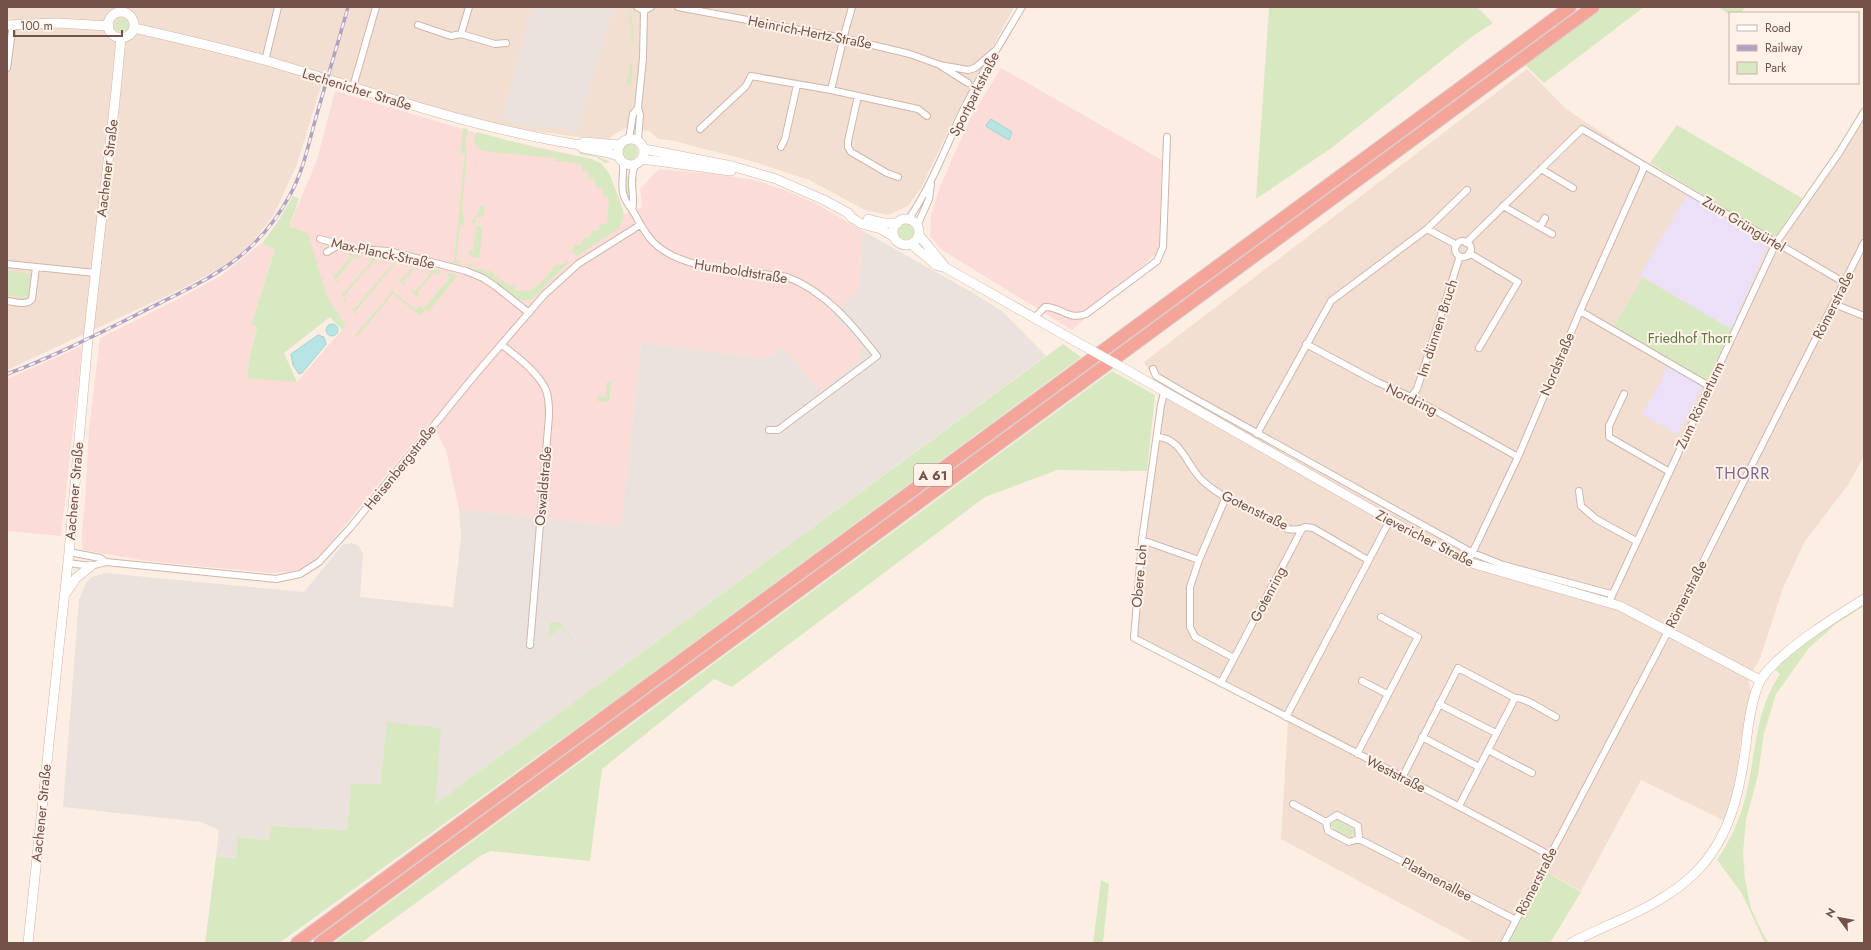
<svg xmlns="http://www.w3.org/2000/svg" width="1871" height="950" font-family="Jost,sans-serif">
<rect width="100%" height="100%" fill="#fceee3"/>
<path fill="#f3dfd1" d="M7,7h1007l-59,110 -34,71 -13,18 -20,9 -23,-5 -56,-30 -58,-19 -81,-21 -12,-1 -9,-8 -23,-3 -13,7 -5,6 -103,-14 -183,-44 -26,84 -23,49 -19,24 -18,17 -19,13 -36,19 -174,81z
M1527,69l39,40 81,54 130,78 87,-126v341l-16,29 -43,56 -22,47 -24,73 -11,16 3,17 -10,45 -6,50 -10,32 -84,-41 -60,111 -37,-21 -38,73h-32l-193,-104 7,-117 -156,-82 25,-238 8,-22 -16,-10 -5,-8z"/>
<path fill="#fcdcd7" d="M1001,68l161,92 -3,91 -87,79 -130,-80 -12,-14 1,-20 10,-32 30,-67z
M335,91l148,44 109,24 18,18 11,26 2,12 19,-8 -2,-18 19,-20 57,5 38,6 28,9 33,14 48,28 -5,61 -26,21 19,20 10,15 -2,12 -38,31 -38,-44 -15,11 -127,-15 -20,183 -162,-17 -13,-59 -15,-29 -110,133 -11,10 -10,5 -11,3 -19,1 -123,-12 -64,-11 -1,-15 3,-34 4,-72 11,-91 80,-40 42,-23 42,-34 1,4 10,3 -24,77 6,3 -8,32 -2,17 50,5 49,-57 -19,-29 -7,-20 -31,-49 28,-67z
M80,347l2,3 -21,186 -54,-5v-152z"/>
<path fill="#ebe2de" d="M533,7h81l-37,125 -31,-6 -5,2 -40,-7z
M863,231l112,63 28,18 43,44 -611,448 -48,-82 -7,62h-29l-4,46 -76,-4 -2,14 -31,-3 -2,22 -20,-2 3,-27 -18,-8 -138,-15 16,-207 7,-17 6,-6 13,-4 199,19 38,-47 10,-2 7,3 4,8 -3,43 93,10 8,-70 -2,-28 162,17 20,-183 127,15 15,-11 38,44 38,-31 2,-13 -10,-14 -19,-20 26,-21z"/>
<path fill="#ebe0f8" d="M1687,195l79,47 1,6 -36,81 -91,-54z
M1668,365l34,20 -24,50 -36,-21 20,-35 -1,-1z"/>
<path fill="#d8e9c2" d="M629,7h2l3,36 -3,-1z
M1269,7h208l16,16 -19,12 -144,114 -74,50z
M1602,7h42l-100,76 -19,-18z
M1718,7h27l-4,6h-11v2z
M115 25a7 7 0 1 1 14 0a7 7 0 1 1-14 0Z
M631,63l2,1 -2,21 -5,-1z
M1677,125l125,73 -26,38h-5l-121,-73z
M463,128l5,1 -3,15 2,9 -5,57 3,15h-5l-4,35 5,1 -3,4 -5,-2 -2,-2h3l11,-108h-5z
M477,132l63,17 47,9 14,5 8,10 14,37 1,7 -6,12 -41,27 -8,-5h4l1,-6h7l2,-7 7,-1 2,-7 6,1 2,-7h7l2,-27 -6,-1v-7l-7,-1 -1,-8 -6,-1 -1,-7 -6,-1 -1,-7 -26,-3v-3l-72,-7c-8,-3 -12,-12 -6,-19z
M622 152a8 8 0 1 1 16 0a8 8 0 1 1-16 0Z
M578,151l15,3 17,8 -5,1 -9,-6 -16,-3z
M625,176l5,1 1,24 -2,1 -4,-10z
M293,196l6,3 -10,28 19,6 19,63 19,29 -4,5 -12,-13 -46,36 13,29 -50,-4 2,-18 8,-32 -6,-3 24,-76 -11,-4v-4l13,-18z
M480,206h4l-1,11h-7l-1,7 -4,-1 7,-10z
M898 232a8 8 0 1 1 16 0a8 8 0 1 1-16 0Z
M476,226l6,1 -2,31c-6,0 -11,-1 -12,-7h5z
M349,253l9,1 1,4 -1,1 -4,-2 -18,22 3,3h-3l-4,-10 4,2 15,-18 -3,-2z
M370,255h9l4,2 -3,4 -4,-3 -32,39 3,3 -2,1 -5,-11 4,3 28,-33 -4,-4z
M392,257l8,3 2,3 -5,-2 -42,51 3,3h-2l-6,-9 4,3 40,-47 -3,-3z
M567,260l1,3 -36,36 -9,2 -9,-4 -22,-18 -25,-14 1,-1h5v5h9l4,3 4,-2c6,9 14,14 25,16l-1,4c22,4 30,-10 41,-25l10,-1z
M410,263l11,3 -1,3 -4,-3 -13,16 3,3 -2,1 -7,-8 4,2 12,-14 -4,-2z
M429,268l10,2 1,3 -2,2 -4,-3 -17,21 3,3 -2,1 -7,-5v-3l4,3 16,-20 -3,-3z
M7,270l24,4 -3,24 -21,-3z
M450,273l8,2 -29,36 -3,-2 -6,7 -27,-22 -36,43 -2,-2 38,-44 23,19 4,-4 3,3 27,-31 -4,-4z
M1643,278l88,51 -24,52 -94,-54z
M1063,344l18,13 -471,347 -331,239h-74l11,-86 20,1 1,-21 32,3 2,-14 76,4 4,-46h29l7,-62 54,6 -6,76z
M1112,371l43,24 -8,76 -90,-1 -72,27 -253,190 -18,-8 -112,90 -12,92 -99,-10 -11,5 -119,87h-27z
M607,381l4,1 -2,20 -13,-1 2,-4h8z
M1864,603v3l-28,18 -27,24 -33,46 -12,39 -6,42 -12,45 -3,33 2,27 6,28 12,26 6,9h-4l-24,-51 -24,-32c13,-19 22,-39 28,-61 11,-42 9,-87 35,-125l-5,-4 33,-31z
M550,622l11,1 40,56 -39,-52 -13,10 -2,14 -10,7 10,-7z
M1336,820l16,8 2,3 -1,4c-6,3 -20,-4 -22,-11z
M1545,871l36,21 -31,51h-43z
M1101,880l8,4 -6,59h-10z"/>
<path fill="#b8e5e4" stroke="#9ed6d6" d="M991,119l21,13 -3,8 -22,-13 -1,-2z
M326 330a6 6 0 1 1 12 0a6 6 0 1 1-12 0Z
M318,335l6,2 2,7 -24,29 -3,1 -6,-9 -2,-11z"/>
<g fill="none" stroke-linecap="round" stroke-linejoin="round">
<defs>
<path id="street" d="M469,7l-8,27 34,10 11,-1
M637,7l7,4 7,-4
M678,7l165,31 67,16 30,11 28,5 7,-2 22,-19
M418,25l33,11 10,-2
M847,25l5,-18
M265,61l13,-54
M941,66l27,17
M7,68l6,-44
M353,87l23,-80
M831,90l15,-62
M858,96l60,13 9,7
M700,129l46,-43 5,-10 80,14 27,6 -10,45v6l3,5 36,21 11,4
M629,139l4,-25 5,-6
M638,140l2,-25 -2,-7 5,-50 1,-47
M781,147l4,-8 12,-54
M623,163c1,10 -2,20 0,30 2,9 6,12 10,18 6,11 11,21 20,31 30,30 94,29 134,35 38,14 65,47 90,79l-99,74h-9
M1541,169l32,19
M1503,206l49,28
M632,210c4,-12 -4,-28 3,-45
M908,220c22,-32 35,-66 51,-101 18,-39 41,-75 63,-112
M917,226l12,-27 2,-15
M1540,227l5,-9
M1427,229l40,-39
M320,239l37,10 32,2 77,20 17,7 12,8 34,27
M1455 249a8 8 0 1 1 16 0a8 8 0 1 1-16 0Z
M1466,243l116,-114 263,154
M327,252l12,-7
M1469,253l49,29 -39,66
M7,264l88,9
M7,301c8,1 20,5 25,-2l4,-32
M1834,304l30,12
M1580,311l129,75
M1034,318l11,-11c15,-1 23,14 41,7l71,-53 6,-14 4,-110
M1306,344l71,38 34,15 107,60
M502,345c15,12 32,24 42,41 5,8 5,20 5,30l-19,229
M1153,369l3,7 29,17 288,160 30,12 108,29
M1164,393l-3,12 -19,135 -8,98c139,72 278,142 415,217
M1624,394l-15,32v11l59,34
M1411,397l6,-8 43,-133
M1257,434l74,-133 96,-72 30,16
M1157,437c26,1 30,31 47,45 18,16 43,26 64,37 6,3 13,8 20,10 5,1 13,1 17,-2l8,1 55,32
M1579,491l2,15 15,13 40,22
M1226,497l-27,63 -9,27v40l5,10 39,21
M1142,540l57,20
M69,552l31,6 6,4
M1468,562l50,-105 62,-146 63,-141v-5
M68,563l23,3 15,-4 170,17 24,-5 19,-12 31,-34 125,-153 69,-80 34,-31 62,-39
M1609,602l167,-359 63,-90 25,-41
M1362,681l25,13
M1221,683l81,-154
M1515,698c10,-1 31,14 41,19
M1439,704l57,29
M1286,717l104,-197
M1422,737l57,30
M1488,750l44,23
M1357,754l61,-117 -37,-20
M1402,778l56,-110 57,30 -56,108
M1293,804l33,18 2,9 21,11 10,-3 157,81
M1326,822l11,-7 21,11 1,13
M1504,943l158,-300 202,-400"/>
<path id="secondary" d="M108 25a13 13 0 1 1 26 0a13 13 0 1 1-26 0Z
M7,25l50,-2 52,3
M134,28c44,10 87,20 130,32 105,31 207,68 316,85l4,-3 35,3
M618 152a13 13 0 1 1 26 0a13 13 0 1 1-26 0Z
M580,145l3,3 26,5 9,3
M644,149l88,17 44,13 48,21 24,13 4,5 10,6 19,5 13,8
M642,159l89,12
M868,219l16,4h14
M893 232a13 13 0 1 1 26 0a13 13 0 1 1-26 0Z
M919,235l27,33
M911,244l25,21 10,3 129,73
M1125,369l312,178 31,15 152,44 140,74
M66,593l10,-15 15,-12
M28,943l41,-391 19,-213 28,-248 5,-53
M1571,943c42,-22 90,-36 125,-71 34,-34 44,-81 50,-127 2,-20 5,-45 14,-64 4,-8 12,-15 18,-21 26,-24 56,-42 86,-61"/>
<path id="highway" d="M297,943l1273,-936
M320,943l1273,-936"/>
</defs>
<use href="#street" stroke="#cfb6ad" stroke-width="8"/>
<use href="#secondary" stroke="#d2b5aa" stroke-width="10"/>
<use href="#highway" stroke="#d8cfcc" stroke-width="14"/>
<use href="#street" stroke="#fff" stroke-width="6"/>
<use href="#secondary" stroke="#fff" stroke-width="9"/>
<use href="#highway" stroke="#f5a49a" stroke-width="12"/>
<defs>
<path id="rail" d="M7,374c43,-16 85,-37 127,-58 66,-34 118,-51 156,-121 14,-25 19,-54 27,-81 10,-35 21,-71 31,-107"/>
</defs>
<use href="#rail" stroke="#afa2c4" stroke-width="3.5"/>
<use href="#rail" stroke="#fff3e9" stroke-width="2" stroke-dasharray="6" stroke-linecap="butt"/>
<defs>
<path id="secondary-bridge" d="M1075,341l50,28"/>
</defs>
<use href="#secondary-bridge" stroke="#d2b5aa" stroke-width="10" stroke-linecap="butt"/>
<use href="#secondary-bridge" stroke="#fff" stroke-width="9"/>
</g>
<g text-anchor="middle" stroke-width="4" stroke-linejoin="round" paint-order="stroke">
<rect fill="#fff3e9" stroke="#9d8279" stroke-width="1" x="914" y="464" width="38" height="22" rx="3"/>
<g font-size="13" font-weight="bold" fill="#735249">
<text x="933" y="480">A 61</text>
</g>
<g font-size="14" fill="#735249" stroke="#fff3e9">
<text transform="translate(810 32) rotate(11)" y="5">Heinrich-Hertz-Straße</text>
<text transform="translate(357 89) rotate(17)" y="5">Lechenicher Straße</text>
<text transform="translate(974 94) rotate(-63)" y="5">Sportparkstraße</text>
<text transform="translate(107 168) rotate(-83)" y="5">Aachener Straße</text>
<text transform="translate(1744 224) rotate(31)" y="5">Zum Grüngürtel</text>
<text transform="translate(383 253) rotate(12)" y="5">Max-Planck-Straße</text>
<text transform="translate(741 271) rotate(9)" y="5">Humboldtstraße</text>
<text transform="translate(1833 305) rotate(-63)" y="5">Römerstraße</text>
<text transform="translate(1437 328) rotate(-72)" y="5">Im dünnen Bruch</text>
<text transform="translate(1557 364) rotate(-67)" y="5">Nordstraße</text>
<text transform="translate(1412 399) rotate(26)" y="5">Nordring</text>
<text transform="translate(1700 405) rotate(-65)" y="5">Zum Römerturm</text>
<text transform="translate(400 467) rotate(-51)" y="5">Heisenbergstraße</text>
<text transform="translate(543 486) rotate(-85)" y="5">Oswaldstraße</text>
<text transform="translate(74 491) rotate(-85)" y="5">Aachener Straße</text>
<text transform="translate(1255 510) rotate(26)" y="5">Gotenstraße</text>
<text transform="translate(1425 538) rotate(27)" y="5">Zievericher Straße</text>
<text transform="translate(1139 576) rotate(-85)" y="5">Obere Loh</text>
<text transform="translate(1268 594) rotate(-62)" y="5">Gotenring</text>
<text transform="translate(1686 594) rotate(-63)" y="5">Römerstraße</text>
<text transform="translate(1396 774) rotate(27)" y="5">Weststraße</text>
<text transform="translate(41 813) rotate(-84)" y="5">Aachener Straße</text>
<text transform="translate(1437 879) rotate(28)" y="5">Platanenallee</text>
<text transform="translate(1536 881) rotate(-63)" y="5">Römerstraße</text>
</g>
<g font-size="14" fill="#5b7842" stroke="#fff3e9">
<text x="1690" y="343">Friedhof Thorr</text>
</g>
<g font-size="16" letter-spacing="1" fill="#7e6596" stroke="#fff3e9">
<text x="1743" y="479">THORR</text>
</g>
</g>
<rect width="1871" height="950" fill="none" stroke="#735249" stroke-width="16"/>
<rect x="1729" y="12" width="130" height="72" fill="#fff3e9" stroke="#c7b3a9"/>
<rect x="1737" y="25" width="20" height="6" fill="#ffffff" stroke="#c7b3a9"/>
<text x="1765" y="32" font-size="12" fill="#735249">Road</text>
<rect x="1737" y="45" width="20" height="6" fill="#afa2c4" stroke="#c7b3a9"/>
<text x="1765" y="52" font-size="12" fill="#735249">Railway</text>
<rect x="1737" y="62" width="20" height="12" fill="#d8e9c2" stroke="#c7b3a9"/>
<text x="1765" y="72" font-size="12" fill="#735249">Park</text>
<g transform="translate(1839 918) rotate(302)" stroke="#fff3e9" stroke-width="3" paint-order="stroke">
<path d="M0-3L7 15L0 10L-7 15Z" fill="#735249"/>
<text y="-6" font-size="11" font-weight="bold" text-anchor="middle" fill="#735249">N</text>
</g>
<path d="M14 30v6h108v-6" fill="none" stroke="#735249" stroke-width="2"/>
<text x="20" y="30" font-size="12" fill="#735249" stroke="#fff3e9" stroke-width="3" paint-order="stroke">100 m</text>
</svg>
